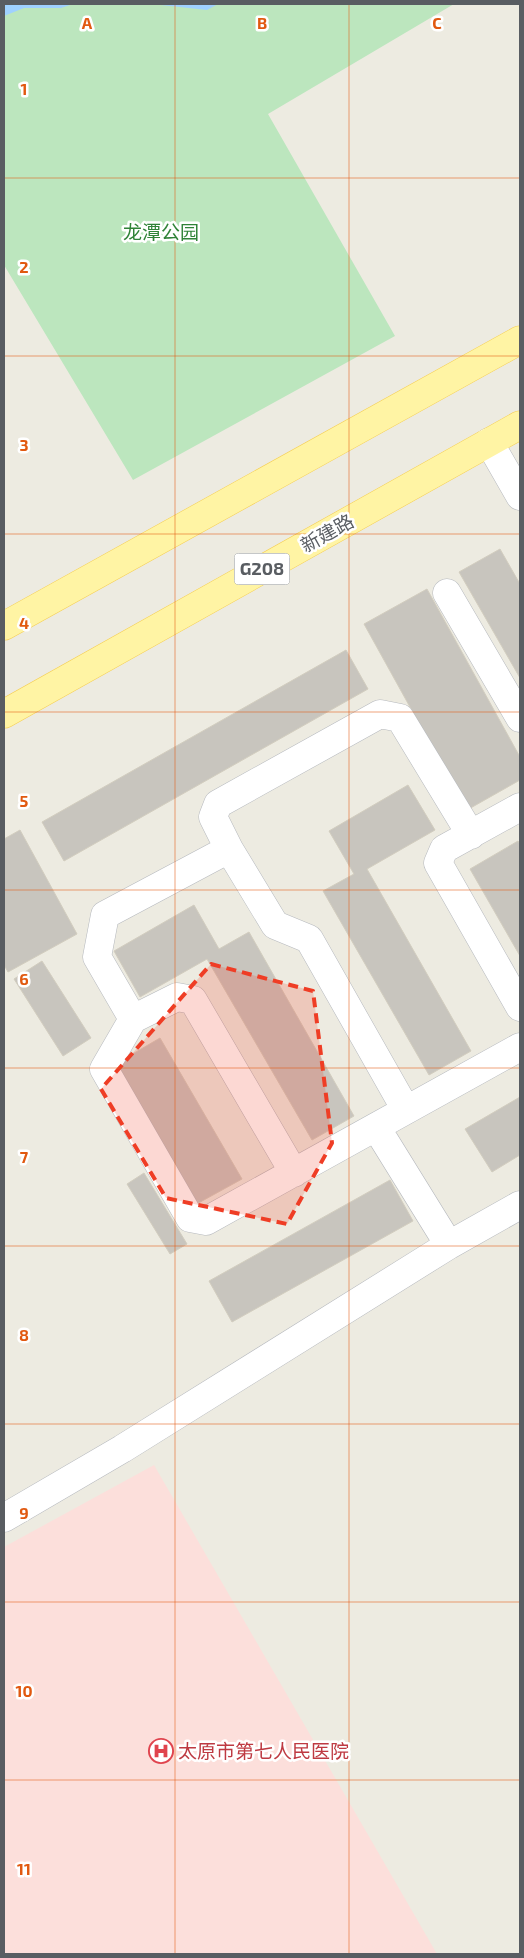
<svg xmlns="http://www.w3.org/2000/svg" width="524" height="1958" font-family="'Exo 2','Noto Sans SC',sans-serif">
<rect width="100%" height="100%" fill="#edebe1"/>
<path fill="#fcdfdb" d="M154,1465l283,489h-433v-407z"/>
<path fill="#bce6be" d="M4,4h450l-186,110 127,222 -262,144 -129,-215z"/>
<path fill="#9fd1ff" d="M4,4h69l-12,4h-37l-20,8z
M152,4h66l-11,6z"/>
<path fill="#c8c5be" stroke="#d2cdbf" d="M500,549l20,35v94l-61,-106z
M427,589l93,168v23l-53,30 -103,-186z
M346,650l22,39 -304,172 -22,-39z
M408,785l27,45 -68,39 104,182 -42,24 -106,-184 31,-17 -25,-43z
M20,830l57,104 -69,38 -4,-7v-126z
M518,841l2,3v112l-50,-87z
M194,905l25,44 30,-17 105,184 -42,24 -105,-181 -67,38 -26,-46z
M42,961l49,77 -28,18 -49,-77z
M160,1038l82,141 -49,27 -81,-140z
M520,1097v58l-28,17 -27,-43z
M144,1173l43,71 -17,10 -43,-70z
M390,1180l23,41 -181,101 -23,-41z"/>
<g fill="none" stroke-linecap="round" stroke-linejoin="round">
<defs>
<path id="minor" d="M489,442l31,54
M447,593l73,125
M520,807l-76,42 -6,14 82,144
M229,849l-124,66 -8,42 36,62 -29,50 86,149 16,3 314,-174
M133,1019l44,-22 16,3 101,173
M406,1110l-97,-171 -34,-14 -46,-76 -16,-32 5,-13 162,-90 20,4 71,117
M376,1127l73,118
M4,1518l118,-69 327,-204 71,-40"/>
<path id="major" d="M4,626l516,-286
M4,714l516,-289"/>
</defs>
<use href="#minor" stroke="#b6b9be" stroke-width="29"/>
<use href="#major" stroke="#f6ce51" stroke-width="29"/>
<use href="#minor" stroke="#fff" stroke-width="28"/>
<use href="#major" stroke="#fff4a4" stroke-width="28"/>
</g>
<path fill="#ef3d25" fill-opacity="0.2" stroke="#ef3d25" stroke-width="4" stroke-dasharray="10 6" stroke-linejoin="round" d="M211,964l102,27 19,152 -45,81 -121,-26 -65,-109z"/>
<path fill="none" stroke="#e15910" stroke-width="1" stroke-opacity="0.55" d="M175,4v1950M349,4v1950M4,178h516M4,356h516M4,534h516M4,712h516M4,890h516M4,1068h516M4,1246h516M4,1424h516M4,1602h516M4,1780h516"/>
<defs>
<symbol id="hospital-ring" viewBox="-11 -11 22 22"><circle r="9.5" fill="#fff" stroke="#e0444e" stroke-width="1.5"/><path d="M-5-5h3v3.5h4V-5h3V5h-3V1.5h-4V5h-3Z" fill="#e0444e"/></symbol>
</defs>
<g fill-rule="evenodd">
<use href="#hospital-ring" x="147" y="1737" width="28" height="28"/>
</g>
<g text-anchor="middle" stroke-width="5" stroke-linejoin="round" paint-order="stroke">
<rect fill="#fff" stroke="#8b8e91" stroke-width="1" x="234.5" y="553.5" width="55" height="31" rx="4"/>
<g font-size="18" font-weight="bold" fill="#595d62">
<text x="262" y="575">G208</text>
</g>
<g font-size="19" fill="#308338" stroke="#fff">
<text x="161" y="239">龙潭公园</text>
</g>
<g font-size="19" fill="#595d62" stroke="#fff">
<text transform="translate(327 533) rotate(-29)" y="7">新建路</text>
</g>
<g font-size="19" fill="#be3a42" stroke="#fff" text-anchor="start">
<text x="178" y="1758">太原市第七人民医院</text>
</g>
</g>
<g font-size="16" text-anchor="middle" font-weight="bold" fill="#e15910" stroke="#fff" stroke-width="5" stroke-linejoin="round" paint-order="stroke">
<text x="87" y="29">A</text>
<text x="262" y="29">B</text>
<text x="437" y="29">C</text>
<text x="24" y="95">1</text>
<text x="24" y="273">2</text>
<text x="24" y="451">3</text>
<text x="24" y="629">4</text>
<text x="24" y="807">5</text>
<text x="24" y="985">6</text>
<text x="24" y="1163">7</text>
<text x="24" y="1341">8</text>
<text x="24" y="1519">9</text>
<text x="24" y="1697">10</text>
<text x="24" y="1875">11</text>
</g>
<rect width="524" height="1958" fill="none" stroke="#595d62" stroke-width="10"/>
</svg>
